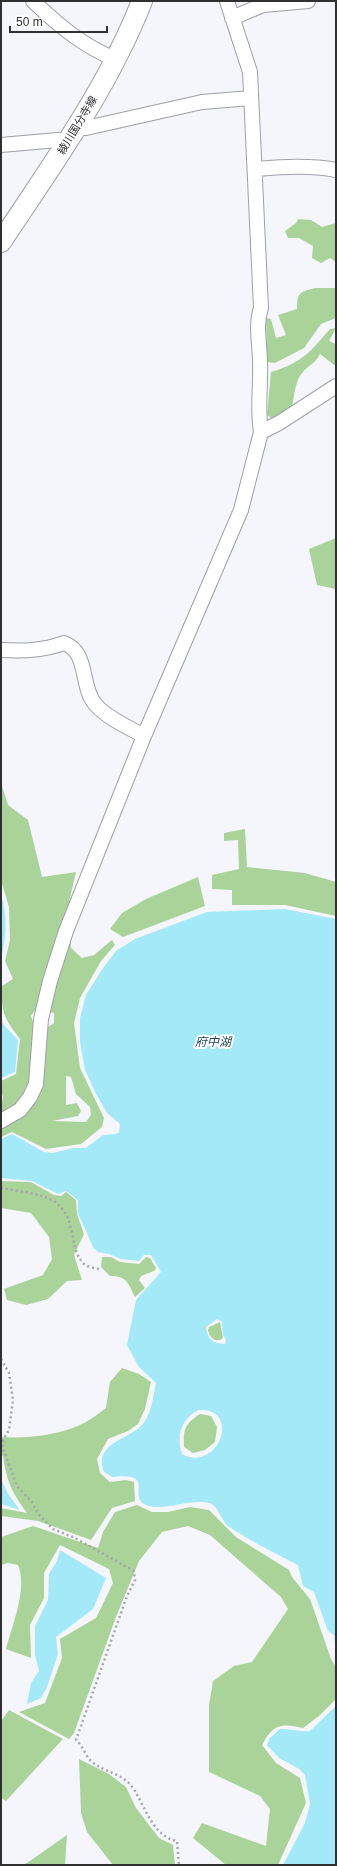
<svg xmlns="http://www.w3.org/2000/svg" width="337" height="1866" font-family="Helvetica,'Noto Sans JP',sans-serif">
<rect width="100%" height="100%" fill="#f5f5fc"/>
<path fill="#aad399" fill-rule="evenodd" d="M298,219l13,1 11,7 14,-4v39l-6,-4 -9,5 -9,-5 1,-12 -14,-8h-11l-3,-7 11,-8z
M315,288h21v30l-15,6 -17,24 -29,15 -8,-1 -1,-44 5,1 5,19 10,-3 -8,-20 19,-6c0,-17 3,-17 18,-21z
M336,328l-7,13 7,3v21h-2l-14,-11c-4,9 -11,11 -17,18 -9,9 -9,29 -12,41l-16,8 -8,-6 4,-43c32,-10 38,-19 59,-43z
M336,538v51l-19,-4 -8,-36z
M1,783l7,22 20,15 14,57 34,-5 -7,30 2,46 11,10 12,-3 18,-15 3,5 -14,16 -21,37 -6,25 6,45 24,50 -2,9 -21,17 -35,5 -34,-17 -11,5v-25l2,-16 -2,-2v-13l15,-7 4,-35c-16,-21 -19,-26 -18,-53l11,-7 -8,-18 5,-21 -1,-33 -8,-27zM36,1009l18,4v10l-9,6 -10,-1 -4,-12zM66,1076l5,1 5,17 14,13 1,8 -5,7 -34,-1 26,-5 3,-5 -4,-8 -11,2z
M245,829l2,38 58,6 31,9v34l-51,-11h-53v-15l-20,-1v-14l27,-6 -1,-29 -14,1v-8z
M198,877l7,29 -82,31 -13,-8 12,-16 24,-14z
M1,1181l30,1 23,13 7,1 5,-4 10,8 1,14 7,20 -10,21 8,25 -15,1 -19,18 -22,6 -19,-5 -3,-11 39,-14 9,-16 -3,-22 -18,-24 -30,-5z
M102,1257h9l9,5 19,2 7,-7 4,1 6,10 -2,3 -13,5 -2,4 6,8 -10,9c-7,-14 -8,-21 -25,-21l-9,-9z
M220,1322l3,16 -3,2h-5l-5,-4 -2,-6 1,-3z
M122,1368l17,6 12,8 -6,27 -7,15 -10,7 -20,8 -11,20 3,14 10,9 16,-2 8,2 1,19 -23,7 -21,32 -53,-19 -37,-5v-8l26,5c-16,-22 -20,-31 -24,-57l-2,-1v-18c25,2 62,-2 85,-15 7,-4 13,-9 20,-14l4,-26z
M200,1414l11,2 6,11 -2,15 -10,8 -12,3 -9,-6c-1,-18 1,-23 16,-33z
M137,1505l15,7h16l22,-5 19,3 27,27 53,33 3,7 18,22 21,60 5,8v32l-17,17 -16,12c-22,-5 -30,-4 -41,17l14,18 24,15 6,25 -28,62h-52l-33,-27 9,-15 64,23 4,-37 -10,-13 -51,-24v-67l4,-24 21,-15 18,-4 36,-53 -7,-12 -71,-62 -22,-9 -26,6 -23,29 -23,56 -42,116 -5,6 -50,-27 26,-9 17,-45 -2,-19 36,-21 17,-35 -4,-14 -49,-24 -16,28v25l-14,27 1,33 -25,-9c6,-24 22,-61 12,-84l-10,-2 -7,2v-28l32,-11 65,22 5,-16 12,-20z
M9,1710l54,29 -57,62 -5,-3v-77z
M79,1759l30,15 17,13 10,21 23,30 14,7 2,20h-62l-26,-33 -6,-19z
M67,1835l-2,30h-41z"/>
<path fill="#a3e9f8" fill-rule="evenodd" d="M1,895c7,21 5,43 0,64z
M285,909l51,10v735l-2,-19 -6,-4 -14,-39 -11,-6 -5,-21c-23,-12 -48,-24 -70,-39 -7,-6 -9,-20 -19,-23 -18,-5 -48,9 -63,2 -20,-9 12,-33 -34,-28l-8,-5c-12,-29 27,-33 39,-48 9,-11 10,-28 13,-41l-17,-16 -12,-22 9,-45 25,-28 -10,-17h-7l-5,6 -18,-2 -12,-5 -11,-2 -5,-5 -15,-34v-13l-12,-9 -8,3 -26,-13 -31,-3v-39l11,-5 32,18 9,1 20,-5h13l17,-13 13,-1 3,-2 1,-8 -13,-11 -11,-19 -11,-24 -5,-28v-24l6,-23 15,-24 15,-20 19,-12 72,-27zM217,1319l5,3 1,13 3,5 -1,4c-12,0 -18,-5 -19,-17zM198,1410c45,-3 20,64 -16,44 -6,-18 -1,-35 16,-44z
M1,1018l2,6 15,16 -3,32 -14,6z
M1,1479l7,15 12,16 -19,-6z
M60,1550l46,28 -13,31 -37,28 2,17 -11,33 -6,11 -14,6 4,-21 8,-12 -4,-16v-29l13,-26 1,-26 8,-13z
M336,1706v159h-53l22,-42 5,-19 -5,-29 -6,-6 -20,-11 -12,-13 2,-6 11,-10c10,0 20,3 30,2z"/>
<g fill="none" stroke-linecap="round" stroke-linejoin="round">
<defs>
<path id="minor" d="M33,1c25,24 50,45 82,58
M232,18l31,-13 45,-4
M76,128h10l116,-26 49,-4
M1,145l57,-5 10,1
M256,169c27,-2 53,-4 80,1
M261,432l18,-9 57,-37
M1,650c22,1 41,1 63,-7 25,9 16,43 31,61 12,14 33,23 49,32
M1,1121l19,-11 10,-13 6,-13 5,-65 9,-38 16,-50 78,-195 97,-226 20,-78c-4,-23 0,-46 -1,-69 0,-19 -5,-38 1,-55l-11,-236 -23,-71"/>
<path id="secondary" d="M1,242c51,-77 107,-154 141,-241"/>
</defs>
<use href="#minor" stroke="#9fa0a6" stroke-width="16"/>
<use href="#secondary" stroke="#9fa0a6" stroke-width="22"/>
<path stroke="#a5a5ab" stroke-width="2.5" stroke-dasharray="2 3" stroke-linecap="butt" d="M1,1188c15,3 38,5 51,12 27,16 15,48 32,64 4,3 10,4 15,5
M1,1359l8,14 4,27 -4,30 -6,10v9l14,37 14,15 9,15 13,13 22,9 59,33 1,9 -8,16 -51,144c6,5 9,14 14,20 13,13 34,12 45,31 11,18 18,45 42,50l2,24"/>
<use href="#minor" stroke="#fff" stroke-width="14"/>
<use href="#secondary" stroke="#fff" stroke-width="20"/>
</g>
<g text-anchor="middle" stroke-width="4" stroke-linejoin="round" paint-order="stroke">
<g font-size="11" fill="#303033" stroke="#fff">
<text transform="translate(77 125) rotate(-59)" y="4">綾川国分寺線</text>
</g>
<g font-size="12" font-style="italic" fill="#214b53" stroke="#fff">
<text x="213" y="1046">府中湖</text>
</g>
</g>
<rect width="337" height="1866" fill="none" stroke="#303033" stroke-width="4"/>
<path d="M10 26v6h97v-6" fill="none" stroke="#303033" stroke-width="2"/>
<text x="16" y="26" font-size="12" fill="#303033" stroke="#ffffff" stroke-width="3" paint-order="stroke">50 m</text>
</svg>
